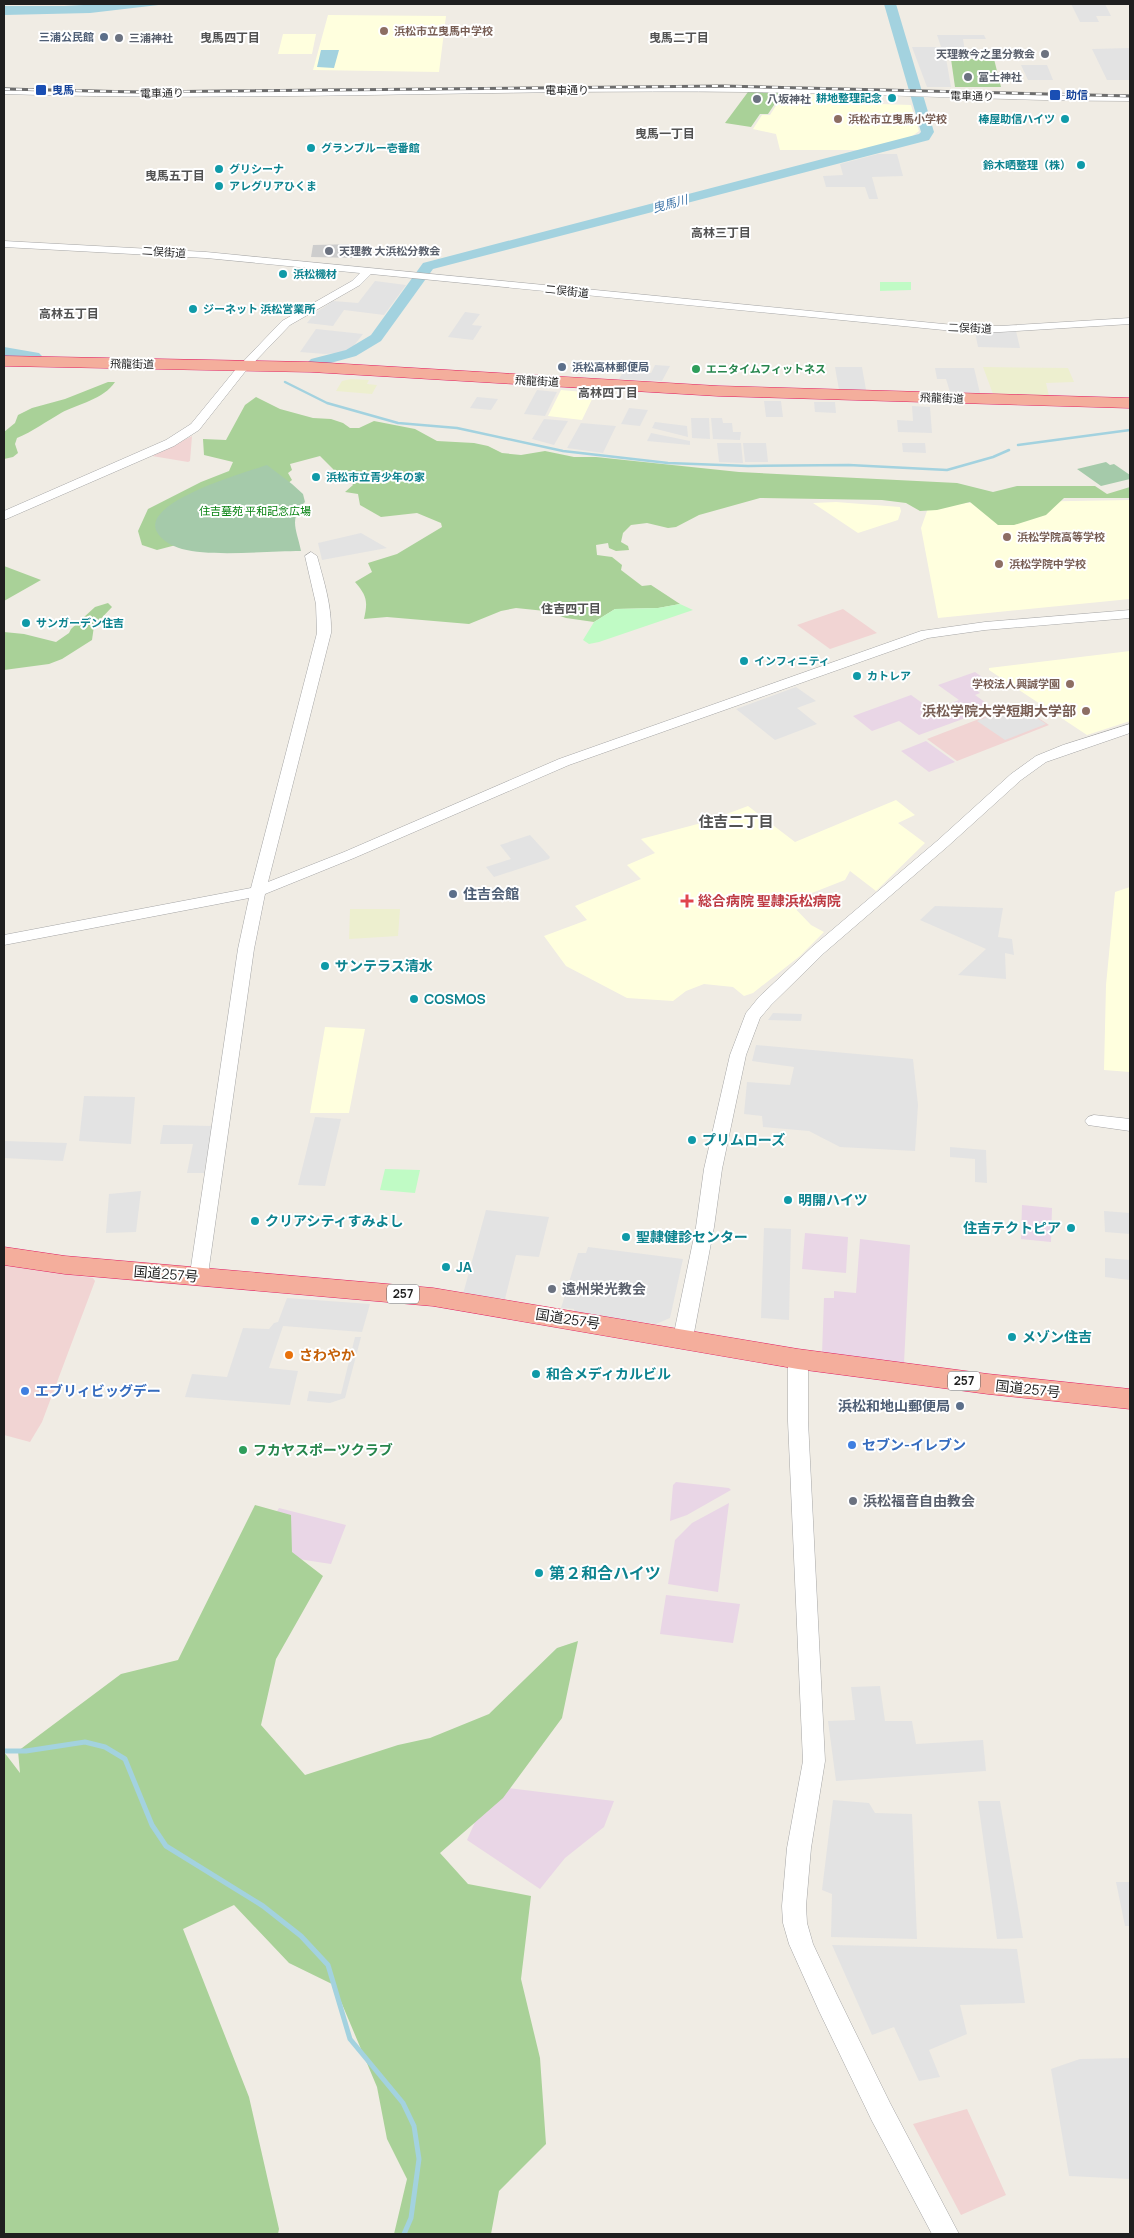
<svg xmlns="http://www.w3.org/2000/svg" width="1134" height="2238" font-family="Manrope,'Noto Sans JP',sans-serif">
<rect width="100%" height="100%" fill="#f0ece4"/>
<path fill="#f1d4d3" d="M192,436l-2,25 -2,1 -36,-6z
M843,609l34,24 -47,16 -33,-24z
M1018,704l31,21 -92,36 -30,-22z
M4,1265l89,13 2,3 -53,141 -12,20 -26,-7z
M967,2109l39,86 -45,20 -48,-91z"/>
<path fill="#e9d6e6" d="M975,672l16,11 -16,6 5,4 -5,2 18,13 -74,27 -20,-14 -27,10 -19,-15 58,-21 21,15 27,-10 -21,-15z
M926,741l29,21 -26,10 -28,-21z
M1022,1205l30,3 -1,34 -30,-3z
M805,1233l43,4 -2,36 -44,-4z
M860,1239l50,6 -6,118 -82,-9 2,-56h10v-7l22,2z
M676,1482l53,6 2,2 -44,25 -17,6 3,-36z
M729,1503l-11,89 -50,-8 7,-44 17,-17z
M279,1508l67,17 -15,39 -79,-12z
M666,1595l74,9 -7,39 -73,-9z
M491,1786l123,15 -10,26 -39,31 -25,31 -73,-49z"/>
<path fill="#ffffde" d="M328,15l118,1 -7,56 -126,-2z
M283,34h33l-4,20h-34z
M784,93l65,3 1,7 61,2 8,26 -8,6 -47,13h-84l-4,-16 -23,-5 9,-14h8z
M561,390l34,3 -13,27 -34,-4z
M1130,500v99l-192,19 -17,-90 7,-20 38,-5z
M836,502l64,5 1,4 -3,9 -40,13 -45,-30z
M1130,651v70l-43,14 -98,-65v-2z
M896,800l19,15 -17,8 27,20 -49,48 -26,-20 -5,9 -56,22 22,23 13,7 -24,24 -47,37 -9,3 -11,-9 -29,-3 -18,7 -13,10 -46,-3 -61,-32 -22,-30 43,-16 -12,-14 66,-27 -14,-14 28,-12 -14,-14 64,-17 43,-16 47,36z
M1130,887v185l-26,-2 2,-85 9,-93z
M325,1027l40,2 -16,84h-39z"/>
<path fill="#cdcdcd" d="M357,244l-1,14 -45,-1 2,-12z"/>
<path fill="#edefcf" d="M983,367l85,1 6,14 -28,1 3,13 -56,-2z
M351,379l18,1 -2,4 10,1 -5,9 -36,-3 6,-10z
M350,909h50l-2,27 -49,3z"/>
<path fill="#a9d198" d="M951,59h43l7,28h-46z
M748,92l34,1 -14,21h-8l-9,13 -26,-4z
M108,382h7c-11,17 -37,22 -54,31 -14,8 -29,19 -44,25l-2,6 3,9 -5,4 -9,2v-27l11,-9 3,-8 14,-7 33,-9z
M256,397l24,12 33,9 18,1 12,4 7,5h9l15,-7 41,8 22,12 37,2 14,3 14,7 19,2 24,-4 29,6h22l143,15 218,11 36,9 24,-6h78l12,8 23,-7v11h-66l-18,17 -32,10h-16l-28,-23 -33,8 -17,1 -14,-8 -24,-3 -122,-2 -61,17 -23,12 -8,1 -21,-5 -16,2 -8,8 -2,9 7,4 1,4 -13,1 -7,-3 -1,-5 -12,2 1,10 15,2 10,8 -1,5 21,16 9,-1 29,19 -22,4 -43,1 -21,13 -28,-4 -21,-7 -29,-3 -15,3 -32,13 -82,-7 -23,2c4,-18 3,-23 -9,-37l17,-10 -4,-9 29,-9 45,-27 -1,-4 -24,-10 -36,4 -21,-12 -2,-11 -13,-2 8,-7 -3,-5 -8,-2 -22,-22 -30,8 2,6 -4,3 4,7 -22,18 -94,47 -19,5 -15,-5 -4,-14 10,-22 53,-27 28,-11 4,-9 -29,-7 -1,-16 23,1 19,-35z
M4,566l37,14 -37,21z
M108,603l4,4 -18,19 -2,14 -30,19 -13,5 -45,6v-38l20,2 32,8 13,-9 2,-4 24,-22z
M255,1505l36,10 1,37 31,24 -47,83 -15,66 44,50 93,-30 32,-7 59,-24 68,-66 21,-7 -16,77 -59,80 -63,55 28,31 63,12 -10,83 19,79 6,86 -47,47 -8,43h-97l13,-55 -20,-40 -10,-52 -43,-102 -45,-22 -55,-58 -51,24 66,168 30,132 -1,5h-274v-482l16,21 -2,-22 103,-77 57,-14z"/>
<path fill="#a5caaa" d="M1106,462l4,3 4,-1 16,11v4l-29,7 -24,-17z
M267,465l25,19 11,10 2,8c-17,17 -8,28 -4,49 -34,0 -89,6 -119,-2 -10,-3 -20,-8 -25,-17 -17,-30 90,-60 110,-67z"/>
<path fill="#c0fbc5" d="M880,282h31v8l-31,1z
M680,604l13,6 -94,32 -10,2 -6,-4 11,-18 21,-13 43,-1z
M385,1169l35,1 -5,23 -35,-3z"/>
<path fill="#e3e3e3" d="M1071,4h34l6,12h-15l3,6h-19z
M937,35h47l2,4h-23l3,19h-20l5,29h-24l-15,-40h29z
M1130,48v32h-23l-15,-31z
M1021,65h26l6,15h-25z
M878,154h19l6,22 -31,1 6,22h-9l-4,-12h-39l-3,-11 20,-1 -3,-11z
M375,281l31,4 -22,30 -40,-5 -11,16 -26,-3 8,-10 18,-12 25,2z
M465,312l15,2 -8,11 10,1 -9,14 -25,-3z
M316,329l47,5 -11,14 -14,5 -13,1 -25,-2z
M1016,331l4,17 -42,-1 -3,-15z
M655,365l15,1 -8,15 -43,-2 5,-9 27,3z
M835,367h27l4,23h-27z
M935,368h39l6,25 -30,-1 -4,-13h-9z
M537,390l20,2 -12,24 -21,-2z
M477,397l21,2 -7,11 -21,-2z
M764,401h17l2,16h-17z
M814,402h21l1,11 -21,-1z
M912,406l18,1 2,26 -34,-1 -1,-12 16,1z
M629,408l19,2 -8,16 -19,-2z
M691,418h18l1,21 -18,-1z
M711,418h11l1,5h9l1,9h8l-1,8 -27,-1z
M544,419l24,2 -14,24 -22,-6z
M655,422l32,4 1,11 -36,-9z
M581,423l35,3 -13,27 -36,-5z
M651,433l39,8v4l-43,-4z
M717,443h24l2,20 -24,-1z
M743,443h23l2,19h-23z
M902,443h23l1,10 -23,-1z
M361,533l26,15 -65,12 -4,-17z
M796,687l20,14 -19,7 20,16 -42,16 -39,-31z
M1018,705l28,19 -41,16 -28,-19z
M530,835l20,22 -1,2 -55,18 -8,-10 25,-8 -11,-14z
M935,906l68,2 -5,29 14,2 2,16 -9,-2 1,26 -48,-4 28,-26 -66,-29z
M773,1013l29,1 -1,7 -33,-1z
M756,1045l157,14 5,46 -3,46 -75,-4 -31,-16 -46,-4 -1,-11 -18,-2 3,-32 43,3 4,-18 -42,-6z
M84,1096l51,1 -4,47 -52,-3z
M315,1117l26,2 -16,67 -27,-1z
M163,1125l50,1 -9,47h-17l6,-29h-33z
M4,1141l63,2 -4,18 -59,-3z
M950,1147l36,3 1,33 -12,-1v-23l-25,-2z
M141,1191l-5,41 -30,1 3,-39z
M486,1210l63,7 -10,40 -23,-2 -11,44 -42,-5z
M1104,1211l26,2v21l-25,-2z
M764,1228l27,1 -2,91 -28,-2z
M588,1247l95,12 -13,59 -14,6 -81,-10 -1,-5 -13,-1 17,-55h8z
M1105,1258l25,2v20l-25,-3z
M287,1298l83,6 -8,28 -79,-6 -14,42 29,3 -8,34 -105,-8 7,-23 35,3 16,-49 26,1 5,-6 4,-1z
M355,1337h6l-16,61 -15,5 -23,-2 2,-10 32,3z
M880,1686l5,35h27l4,23 67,-4 3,31 -150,10 -8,-60 27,-1 -4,-33z
M833,1800l36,3 6,10 37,1 5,125 -86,-2 1,-43 -10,-4z
M978,1801h22l23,137 -26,1z
M1116,1882h14v44h-5z
M832,1945l185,4 8,54 -65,2 7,29 -38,16 11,27 -21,4 -25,-54 -22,8z
M1130,2058v121l-61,-3 -18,-107 29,-10z"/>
<path fill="#a3d2df" d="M103,4h64l-77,9 -86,2v-9h60z
M321,50h18l-5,18 -17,-1z"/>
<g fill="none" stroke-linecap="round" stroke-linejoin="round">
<path stroke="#a3d2df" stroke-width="2.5" d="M285,382l42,21 71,20 59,5 106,23 105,12 80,3 101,-1 98,5 46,-13 16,-7
M1018,445l112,-15"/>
<path stroke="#a3d2df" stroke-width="5" d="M4,1751h22l59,-9 20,5 20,12 27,66 14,21 97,60 38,30 27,29 22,74 53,64 11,23 5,33 -8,59 -7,16"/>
<path fill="#a3d2df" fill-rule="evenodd" d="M884,4h12l38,128 -5,8 -496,129 -52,72 -25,15 -40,11 -5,-2 -3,-3 3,-3 35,-9 25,-15 52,-72 496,-129 2,-2z
M4,347l35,6 3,3 -3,3 -5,2 -30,-4z"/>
<defs>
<path id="tertiary" d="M745,86l224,7 161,2v6c-128,0 -256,-8 -385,-9 -247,-3 -494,10 -741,2v-6l118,3z
M4,241l202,11 758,74h36l130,-8v6l-130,8h-36l-593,-58 -11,11 -70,40 -46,48 -45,57 -25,16 -170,74v-9l162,-71 25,-16 45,-55 46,-48 70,-40 8,-8 -154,-15 -202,-11z
M311,552l6,4c7,26 15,50 14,77l-63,249 76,-30 215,-93 362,-128 64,-9 145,-12v8l-145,12 -57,8 -359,127 -215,93 -89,36 -11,55 -45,318 3,11 -2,5 -7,2 -7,-2 -5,-16 47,-318 11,-51 -245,47v-10l247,-47 66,-255 -1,-29 -11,-48z
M1130,724v9l-84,29 -25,18 -74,67 -123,106 -53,52 -11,13 -14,37 -24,114 -8,58 -21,111 -3,5 -7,2 -7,-2 -3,-5 23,-111 8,-58 26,-114 16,-42 13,-16 53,-50 125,-106 74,-67 25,-18 27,-11z
M1094,1115l36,4v12l-42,-6 -3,-4 3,-4z
M798,1352l7,2 3,5v62l17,340 -14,87 -5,58 1,17 6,21 24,51 53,108 69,131h-27l-60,-113 -53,-110 -30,-67 -6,-21 -1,-17 5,-58 16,-87 -15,-340v-62l3,-5z"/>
<path id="trunk" d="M4,356l307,6 407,24 412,12v10l-412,-12 -407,-24 -307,-6z
M4,1247l61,9 368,32 365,61 190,25 142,15v20l-142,-15 -190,-25 -365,-63 -368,-32 -61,-9z"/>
</defs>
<use href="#tertiary" stroke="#a6a6a6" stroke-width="1"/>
<use href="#trunk" stroke="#e11e62" stroke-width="1"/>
<use href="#tertiary" fill="#fff" fill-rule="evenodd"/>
<use href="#trunk" fill="#f4ae9c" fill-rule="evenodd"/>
<defs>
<path id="rail" d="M4,89l133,3 586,-6 407,10"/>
</defs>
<use href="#rail" stroke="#6d6d6d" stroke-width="3"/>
<use href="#rail" stroke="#fff" stroke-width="2" stroke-dasharray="6" stroke-linecap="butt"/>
</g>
<g fill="#8d6e63" stroke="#fff" stroke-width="2">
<circle cx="384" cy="31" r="5"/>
<circle cx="838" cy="119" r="5"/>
<circle cx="1007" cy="537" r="5"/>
<circle cx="999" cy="564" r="5"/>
<circle cx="1070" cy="684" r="5"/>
<circle cx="1086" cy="711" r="5"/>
</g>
<g fill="#5c6f8a" stroke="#fff" stroke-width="2">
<circle cx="104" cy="37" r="5"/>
<circle cx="562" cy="367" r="5"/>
<circle cx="453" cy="894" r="5"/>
<circle cx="960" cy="1406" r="5"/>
</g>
<g fill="#6b7280" stroke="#fff" stroke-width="2">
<circle cx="119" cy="38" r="5"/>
<circle cx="1045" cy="54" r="5"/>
<circle cx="968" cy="77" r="5"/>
<circle cx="757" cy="99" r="5"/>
<circle cx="329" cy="251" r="5"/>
<circle cx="552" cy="1289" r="5"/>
<circle cx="853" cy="1501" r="5"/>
</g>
<g fill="#1a4fb4" stroke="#fff" stroke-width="2">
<rect x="35" y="84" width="12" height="12" rx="2.5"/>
<rect x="1049" y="89" width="12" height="12" rx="2.5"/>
</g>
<g fill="#0f9aa8" stroke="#fff" stroke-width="2">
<circle cx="892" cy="98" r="5"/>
<circle cx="1065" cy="119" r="5"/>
<circle cx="311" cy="148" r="5"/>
<circle cx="1081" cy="165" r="5"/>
<circle cx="219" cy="169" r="5"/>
<circle cx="219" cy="186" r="5"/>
<circle cx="283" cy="274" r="5"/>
<circle cx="193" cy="309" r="5"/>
<circle cx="316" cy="477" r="5"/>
<circle cx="26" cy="623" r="5"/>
<circle cx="744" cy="661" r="5"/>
<circle cx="857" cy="676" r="5"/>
<circle cx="325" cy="966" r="5"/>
<circle cx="414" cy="999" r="5"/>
<circle cx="692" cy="1140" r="5"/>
<circle cx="788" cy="1200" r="5"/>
<circle cx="255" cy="1221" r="5"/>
<circle cx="1071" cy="1228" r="5"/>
<circle cx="626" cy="1237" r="5"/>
<circle cx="446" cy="1267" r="5"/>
<circle cx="1012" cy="1337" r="5"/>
<circle cx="536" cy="1374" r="5"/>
<circle cx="539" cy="1573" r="5"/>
</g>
<g fill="#2e9e5b" stroke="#fff" stroke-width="2">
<circle cx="696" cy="369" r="5"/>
<circle cx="243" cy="1450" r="5"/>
</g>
<path fill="#e0444e" stroke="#fff" stroke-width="2" d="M684.5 893.5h5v5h5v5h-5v5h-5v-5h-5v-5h5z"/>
<circle fill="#e8710a" stroke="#fff" stroke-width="2" cx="289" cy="1355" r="5"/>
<g fill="#3f7fe0" stroke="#fff" stroke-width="2">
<circle cx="25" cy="1391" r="5"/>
<circle cx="852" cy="1445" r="5"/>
</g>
<g text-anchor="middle" stroke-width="4" stroke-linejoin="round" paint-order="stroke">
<g font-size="11" font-weight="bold" fill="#785e54" stroke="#fff" text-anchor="start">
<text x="394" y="35">浜松市立曳馬中学校</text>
<text x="848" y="123">浜松市立曳馬小学校</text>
<text x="1017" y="541">浜松学院高等学校</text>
<text x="1009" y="568">浜松学院中学校</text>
<text x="1060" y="688" text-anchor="end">学校法人興誠学園</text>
</g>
<g font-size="11" font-weight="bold" fill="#4e5e75" stroke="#fff" text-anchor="end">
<text x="94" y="41">三浦公民館</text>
<text x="572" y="371" text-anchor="start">浜松高林郵便局</text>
</g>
<g font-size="11" font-weight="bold" fill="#5b616d" stroke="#fff" text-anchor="start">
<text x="129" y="42">三浦神社</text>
<text x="1035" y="58" text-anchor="end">天理教今之里分教会</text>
<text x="978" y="81">冨士神社</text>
<text x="767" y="103">八坂神社</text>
<text x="339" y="255">天理教 大浜松分教会</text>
</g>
<g font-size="11" font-weight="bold" fill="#164399" stroke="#fff" text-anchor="start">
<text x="52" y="94">曳馬</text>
<text x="1066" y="99">助信</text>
</g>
<g font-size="11" fill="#1f1f1f" stroke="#fff">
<text x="567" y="94">電車通り</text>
<text transform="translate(162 93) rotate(-1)" y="4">電車通り</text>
<text transform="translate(972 96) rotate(1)" y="4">電車通り</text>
<text transform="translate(164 252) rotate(4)" y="4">二俣街道</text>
<text transform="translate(567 291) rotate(6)" y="4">二俣街道</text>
<text transform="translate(970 328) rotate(2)" y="4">二俣街道</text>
<text transform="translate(132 364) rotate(1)" y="4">飛龍街道</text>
<text transform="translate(537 381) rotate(3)" y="4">飛龍街道</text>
<text transform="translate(942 398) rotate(2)" y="4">飛龍街道</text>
</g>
<g font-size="11" font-weight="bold" fill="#0d838f" stroke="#fff" text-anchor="start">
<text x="882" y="102" text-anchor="end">耕地整理記念</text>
<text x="1055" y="123" text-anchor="end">棒屋助信ハイツ</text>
<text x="321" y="152">グランブルー壱番館</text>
<text x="1071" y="169" text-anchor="end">鈴木晒整理（株）</text>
<text x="229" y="173">グリシーナ</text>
<text x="229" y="190">アレグリアひくま</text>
<text x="293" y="278">浜松機材</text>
<text x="203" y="313">ジーネット 浜松営業所</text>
<text x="326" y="481">浜松市立青少年の家</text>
<text x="36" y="627">サンガーデン住吉</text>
<text x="754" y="665">インフィニティ</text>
<text x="867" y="680">カトレア</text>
</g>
<g font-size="11" font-weight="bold" fill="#27864d" stroke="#fff" text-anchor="start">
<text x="706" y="373">エニタイムフィットネス</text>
</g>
<g font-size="11" fill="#088211" stroke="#fff">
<text x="255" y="515">住吉墓苑 平和記念広場</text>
</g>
<g font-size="12" font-weight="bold" fill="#525252" stroke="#fff">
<text x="230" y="42">曳馬四丁目</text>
<text x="679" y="42">曳馬二丁目</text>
<text x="665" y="138">曳馬一丁目</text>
<text x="175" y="180">曳馬五丁目</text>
<text x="721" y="237">高林三丁目</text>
<text x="69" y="318">高林五丁目</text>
<text x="608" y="397">高林四丁目</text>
<text x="571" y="613">住吉四丁目</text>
</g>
<g font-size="12" font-style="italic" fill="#4478aa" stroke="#fff">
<text transform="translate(670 204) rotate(-15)" y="4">曳馬川</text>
</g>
<g fill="#fff" stroke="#626262" stroke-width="1">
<rect x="387" y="1284.5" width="32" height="19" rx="4"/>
<rect x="948" y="1371.5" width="32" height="19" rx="4"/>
</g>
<g font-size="12" font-weight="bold" fill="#1f1f1f">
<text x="403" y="1298">257</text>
<text x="964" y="1385">257</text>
</g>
<g font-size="14" font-weight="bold" fill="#785e54" stroke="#fff" text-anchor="end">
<text x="1076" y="716">浜松学院大学短期大学部</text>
</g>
<g font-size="14" font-weight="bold" fill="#4e5e75" stroke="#fff" text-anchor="start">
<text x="463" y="899">住吉会館</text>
<text x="950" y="1411" text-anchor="end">浜松和地山郵便局</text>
</g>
<g font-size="14" font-weight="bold" fill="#be3a42" stroke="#fff" text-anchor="start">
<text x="698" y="906">総合病院 聖隷浜松病院</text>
</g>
<g font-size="14" font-weight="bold" fill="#0d838f" stroke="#fff" text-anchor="start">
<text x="335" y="971">サンテラス清水</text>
<text x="424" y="1004">COSMOS</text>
<text x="702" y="1145">プリムローズ</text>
<text x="798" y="1205">明開ハイツ</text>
<text x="265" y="1226">クリアシティすみよし</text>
<text x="1061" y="1233" text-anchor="end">住吉テクトピア</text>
<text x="636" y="1242">聖隷健診センター</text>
<text x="456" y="1272">JA</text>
<text x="1022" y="1342">メゾン住吉</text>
<text x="546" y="1379">和合メディカルビル</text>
</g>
<g font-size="14" fill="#1f1f1f" stroke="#fff">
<text transform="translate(166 1274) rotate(5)" y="5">国道257号</text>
<text transform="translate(568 1319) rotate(9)" y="5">国道257号</text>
<text transform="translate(1028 1389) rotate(6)" y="5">国道257号</text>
</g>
<g font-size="14" font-weight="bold" fill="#5b616d" stroke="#fff" text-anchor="start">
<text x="562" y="1294">遠州栄光教会</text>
<text x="863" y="1506">浜松福音自由教会</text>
</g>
<g font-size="14" font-weight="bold" fill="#c56008" stroke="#fff" text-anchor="start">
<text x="299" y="1360">さわやか</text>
</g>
<g font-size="14" font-weight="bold" fill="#366cbe" stroke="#fff" text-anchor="start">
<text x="35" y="1396">エブリィビッグデー</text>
<text x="862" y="1450">セブン-イレブン</text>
</g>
<g font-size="14" font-weight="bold" fill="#27864d" stroke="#fff" text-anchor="start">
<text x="253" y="1455">フカヤスポーツクラブ</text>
</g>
<g font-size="15" font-weight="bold" fill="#525252" stroke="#fff">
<text x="736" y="827">住吉二丁目</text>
</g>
<g font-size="16" font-weight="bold" fill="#0d838f" stroke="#fff" text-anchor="start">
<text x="549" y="1579">第２和合ハイツ</text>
</g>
</g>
<rect width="1134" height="2238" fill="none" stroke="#1f1f1f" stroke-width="10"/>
</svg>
